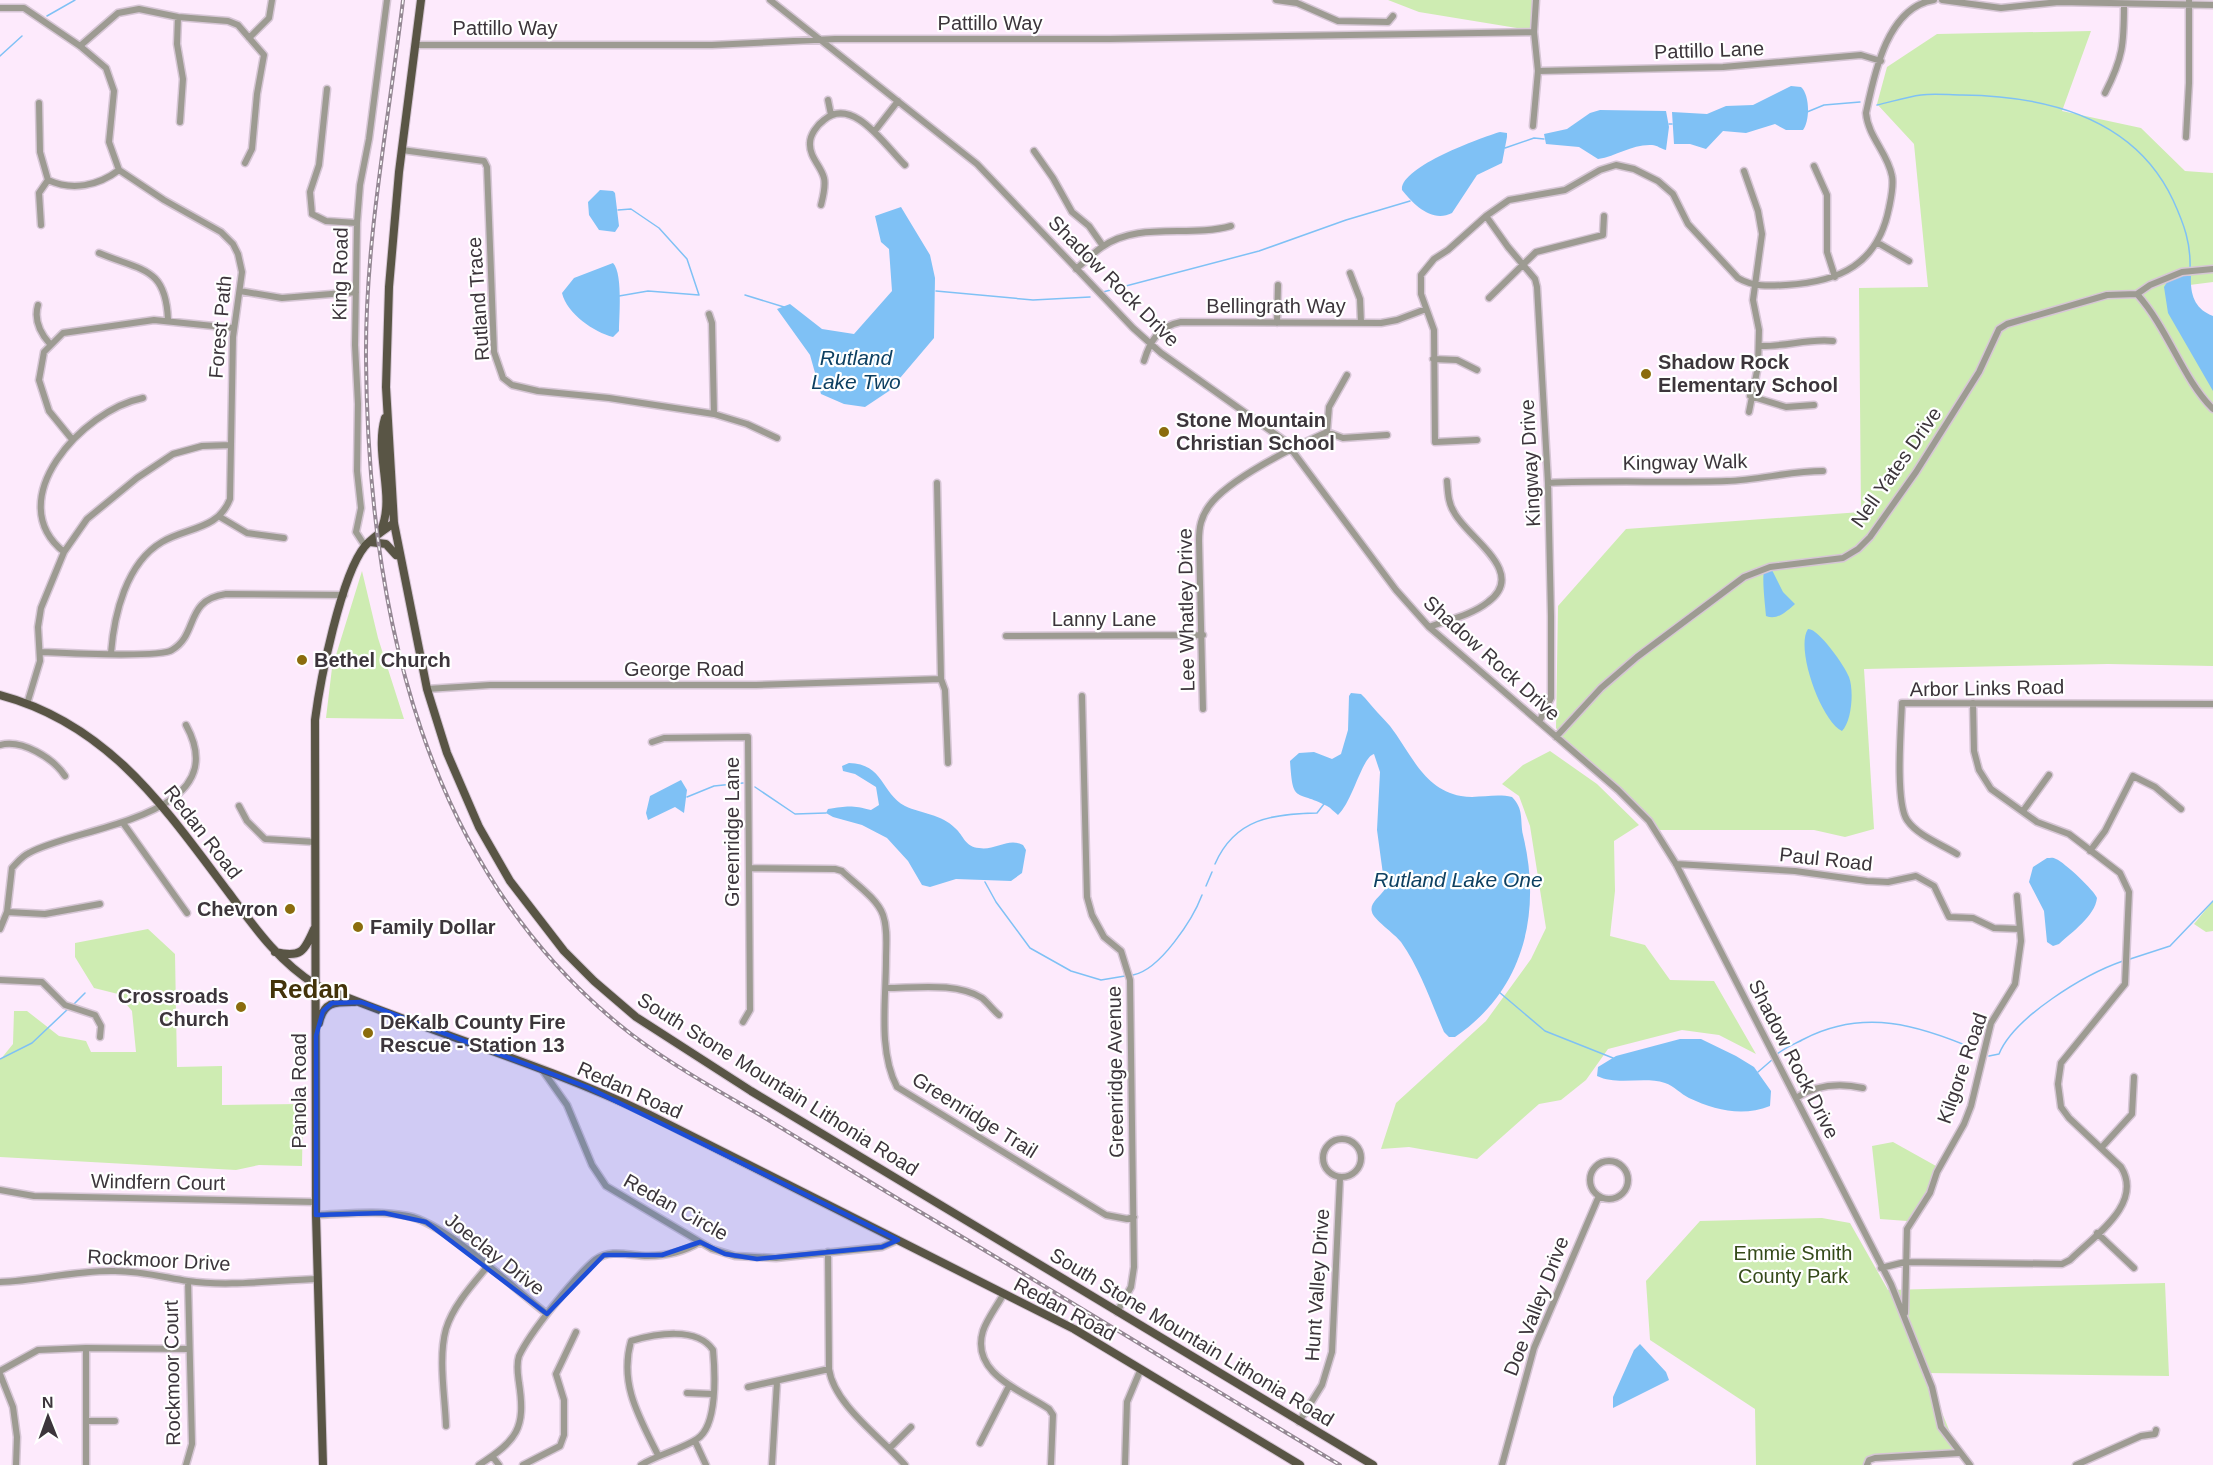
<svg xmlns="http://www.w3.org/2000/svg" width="2213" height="1465" font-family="Arial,sans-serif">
<rect width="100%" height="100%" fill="#fdeafc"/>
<path fill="#ceecb2" d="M1388,0h149l-1,31 -117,-19z
M2091,31l-29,80 79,17 44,43 28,2v109l-39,5 39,71v308l-105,-2 -244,5 10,160 -29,8 -31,-7h-160l-82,-80 -16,-22 2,-122 68,-77 235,-17 -2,-224 69,-1 -14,-143 -37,-40 10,-37 50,-33z
M362,571l16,67 26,81 -78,-1 6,-50z
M1550,751l47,33 42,41 -25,16 1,50 -5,45 35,9 25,35 44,1 42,73 -37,-19 -37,-5 -74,19 -22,31 -25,20 -22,4 -62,55 -68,-12 -28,2 15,-46 90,-82 45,-62 15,-31 -16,-102 -11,-30 -17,-12 21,-19z
M2213,901v30l-7,1 -12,-8z
M148,929l27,25 2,113 45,-1v39l81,-1 -1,62 -43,-1 -23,5 -236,-13v-97l13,-16 1,-33h13l32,25 27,5 5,11h45l-4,-41 -14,-17 -24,-6 -19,-31v-14z
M1893,1142l43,24 -9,26 -20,29 -27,-2 -8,-73z
M1822,1218l28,5 38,67 277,-7 4,93 -243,-3 34,84 -94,2v6h-110l-1,-56 -105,-69 -4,-59 54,-60z"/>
<path fill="#7fc1f5" d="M1791,86l10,1c9,8 9,34 2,43h-17l-11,-6 -29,9 -23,-2 -17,18 -16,-5h-16l-2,-32 35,2 19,-8 27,-1z
M1600,110l66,1 3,16 -3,23c-5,-1 -9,-5 -14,-5 -20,-1 -35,11 -54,14l-19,-12 -33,-3 -2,-10 23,-5 23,-16z
M1500,132l7,1v4l-5,26 -25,12 -25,38c-20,10 -38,-8 -50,-23 -2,-23 78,-52 98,-58z
M600,190l13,1 2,2 4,33 -4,6 -16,-2 -10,-15 -1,-13z
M901,207l29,48 5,23 -1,60 -45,53 -24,16 -21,-3 -23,-10 -11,-39 -33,-46 13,-5 32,25 32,5 38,-43 -3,-42 -8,-7 -6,-26z
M613,263c10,10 6,53 6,68l-6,6c-19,-5 -46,-23 -51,-44l12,-15z
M2181,275l10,1c-1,19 4,33 22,40v75l-45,-78 -4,-26 5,-8z
M1771,568l12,24 12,12c-8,7 -18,17 -29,12 -1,-12 -4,-36 -2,-45z
M1808,629c10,-1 37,37 41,48 5,13 3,44 -7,54 -21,-10 -47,-83 -34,-102z
M1351,693l10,1 4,4c8,10 17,19 25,28 21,27 33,63 71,70 17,3 34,-3 51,1 12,12 8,23 11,38 19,78 1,155 -68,202h-6l-5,-5c-13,-30 -24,-63 -43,-90 -6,-8 -28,-23 -29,-30 -3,-9 8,-15 13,-23l-8,-59 3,-58 -6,-18c-12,3 -21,47 -36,61 -4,-3 -7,-7 -11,-9 -32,-17 -34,-1 -37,-45l9,-8 15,-1 18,7 9,-5 7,-24 1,-34z
M849,763c35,1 32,30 56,43 17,8 36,8 50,22 9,8 10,19 24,20 16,3 29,-11 44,-3l3,5 -4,23 -11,8 -55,-2 -26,8 -8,-2 -14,-24 -21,-23 -25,-13 -29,-8 -7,-4 2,-4c19,-3 24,-4 43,1l8,-5 -3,-18 -21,-13 -12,-3 -1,-5z
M681,780l6,10 -3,23 -9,-6 -27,13 -2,-7 4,-17z
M2047,858c3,0 6,-1 9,1 8,3 39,32 41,39 -2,18 -25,34 -38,46l-6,2 -6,-4 -3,-31 -15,-29 4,-15z
M1680,1039h21l35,17 18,11 17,24 -1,15c-28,11 -55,4 -81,-8 -8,-4 -15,-12 -24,-15 -22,-7 -47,3 -68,-7l1,-9 18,-11z
M1640,1344l26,28 3,8 -56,28v-11l21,-47z"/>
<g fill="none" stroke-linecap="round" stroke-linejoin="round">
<path stroke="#7fc1f5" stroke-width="1.5" d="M47,16l28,-16
M0,56l22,-20
M1877,105c14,-3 29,-8 44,-10 13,-2 28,0 41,0 84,1 172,22 211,105 11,24 18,43 17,69
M1807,112l17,-7 36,-3
M1669,124h3
M1505,148l29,-10 10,1
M618,210l13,-1 28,19 28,31 12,36 -51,-4 -29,5
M936,291l97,9 57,-3
M1103,292l156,-41 87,-31 64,-19
M745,295l39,12
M755,787l40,27 31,-1
M687,797l27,-11 29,-3
M1215,864c20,-46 58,-50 102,-51l7,-9
M985,882l11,20 34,46 41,23 30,9 24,-4
M1206,886l6,-14
M2127,960l43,-14 43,-45
M1133,975c27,-5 60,-56 69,-80
M1499,992l46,39 68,27
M73,1005l12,-12
M1776,1055c8,-7 19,-11 28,-16 60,-31 115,-14 173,11
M1989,1056l10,-2c15,-37 86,-80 124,-93
M0,1059l32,-16 37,-35
M1758,1072l15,-13"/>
<defs>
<path id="minor" d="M770,0l207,164 156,164 28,25 124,88 111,149 33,37 189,163 31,31 27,43 215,420 41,103 9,40 29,38
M1276,0l21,3 41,18 50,1 5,-6
M1942,0l59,8 58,-6 154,3
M0,8h24l56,38 26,22 8,23 -5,51 10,28 45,30 57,32 12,12 5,10 4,18 -9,65 -3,162c-12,31 -43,28 -68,43 -36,21 -48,73 -51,111
M178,17l-1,27 6,35 -3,43
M249,38l20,-20 3,-18
M415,45h297l123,-6h275l424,-7
M80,46l38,-33 21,-4 39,8 50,4 10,4 26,30 -7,39 -5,55 -7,14
M1538,71l185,-4 138,-12 20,6
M2105,93c18,-35 19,-49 19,-88
M828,100l3,15
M39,103l1,49 8,28c24,11 50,6 71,-10
M1533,126l5,-55 -4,-39 2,-32
M874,132l24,-31
M2186,137l3,-54v-83
M402,150l82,11 3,6 7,185 9,26 9,7 26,6 71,7 105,16 33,10 30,14
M1034,151l19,27 19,34 17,14 14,20
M1814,166l13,29v57l8,25
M1744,171l14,40 4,23 -9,66 6,30 -1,36 -9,46
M821,205c2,-8 5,-19 3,-27 -3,-12 -15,-21 -14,-35 0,-8 7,-18 14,-23 29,-25 62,27 81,45
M312,214l-2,-22 9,-27 8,-76
M312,214l14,7 31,2
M1486,216l22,31 27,32 2,8 11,196 3,133v82l-12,24
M41,225l-2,-32 9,-13
M1878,243l31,18
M99,253c43,18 67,14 69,67
M1076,269c9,-7 17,-16 26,-22 37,-26 87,-9 129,-21
M1350,273l10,26 1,24
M240,291l42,7 74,-6
M2137,294l13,-9 32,-13 31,-3
M1489,298l47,-46 67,-17 1,-19
M38,305c-4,14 2,28 12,39
M709,314l3,9 2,91
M1277,323l1,-38
M1759,346c25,1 51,-8 74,-5
M1433,359l24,1 20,10
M1144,361c6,-20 15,-35 37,-39l200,1 16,-3 29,-11
M1750,396l36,11 28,-2
M1327,432l16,6 44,-3
M71,438l-22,-27 -10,-31 5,-28 19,-19 91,-13 79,8
M1477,440l-42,2 -1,-112 -13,-36v-19l13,-16 14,-9 38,-34 23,-16 56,-10 35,-20 16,-5 18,4 24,12 15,13 15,30 50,54c15,9 31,8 48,7 54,-3 92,-21 103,-77 2,-10 5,-22 3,-32 -4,-23 -24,-39 -26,-63 8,-38 21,-106 68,-113
M937,483l4,196
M1548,483c60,-3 119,0 179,-2 32,-1 63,-10 96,-10
M220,517l27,16 37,5
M365,546l-9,-14 5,-24 -4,-37 1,-67 -3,-59 2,-122 3,-38 9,-46 18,-139
M64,552c-64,-51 18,-142 79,-154
M1429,627c19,-7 43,-12 59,-25 41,-30 -22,-65 -34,-90 -6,-9 -6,-20 -7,-31
M1006,636l197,-1
M40,652c21,1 120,6 132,-2 27,-16 12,-50 54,-56l118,1
M427,689l63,-4h266l185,-6 4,11 3,73
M1082,696l5,201 5,18 12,22 17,14 9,29 4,287 -3,20 -14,25
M27,704l13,-43 -2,-34 3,-19 23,-56 23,-33 50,-41 36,-24 29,-8 29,-1
M1203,709l-4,-168c0,-14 2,-24 10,-35 19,-27 87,-60 118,-74l2,-25 18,-32
M1556,737l45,-49 36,-31 107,-80 26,-10 73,-9 15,-9 12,-12 46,-65 63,-100 20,-43 8,-5 100,-29 30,-1c32,36 45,84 76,115
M652,742l12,-4 84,-1 2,273 -7,12
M0,745c22,-6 53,13 65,31
M239,806l8,15 18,18 50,3
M2023,811l26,-36
M123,823l64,90
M2090,851l15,-20 28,-55 22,11 26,22
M1957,854c-16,-10 -39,-18 -50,-34 -12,-18 -6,-93 -5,-117l311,1
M1676,864l119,7 72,10 21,1 28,-6 18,10 15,31 24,1 21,10 26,1
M749,868l86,1 7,2c12,12 35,27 41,44 5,14 3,30 3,45 0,40 -8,91 11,127l209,128 21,4 7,-2
M7,912l38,2 55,-10
M0,929l7,-17 5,-44c5,-5 10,-12 17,-15 48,-27 208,-35 157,-128
M0,980l42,2 23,23 30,10 6,11 -1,11
M886,988c30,0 70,-6 96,10 6,5 11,12 17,17
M543,1071l24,34 25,60 14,21 106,63 23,7 41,2 106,-11 16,-7
M1796,1098c20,-13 44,-15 67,-10
M1323 1158a19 19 0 1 1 38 0a19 19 0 1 1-38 0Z
M2102,1147l30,-33 2,-37
M1590 1180a19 19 0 1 1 38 0a19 19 0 1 1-38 0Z
M0,1190l34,6 282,6
M316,1215c30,-1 62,-5 92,1 39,8 105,72 139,98
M2097,1233l37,35
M828,1252l1,117c5,36 53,69 76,96
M1881,1268l24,-6 157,2 8,-4c24,-24 74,-56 51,-93l-52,-49 -8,-11 -3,-23 3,-21 64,-79 4,-92 -9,-19 -51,-39 -32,-12 -46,-33 -12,-19 -5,-19 -1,-48
M0,1282c39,-1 74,-12 115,-11 25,0 48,6 73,10 40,6 89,-1 130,-2
M1003,1295c-6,11 -16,24 -20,36 -13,43 40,60 66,78l4,6 -2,49
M1905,1313l2,-84 23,-36 7,-21 27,-48 7,-18 20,-83 24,-39 6,-43 -4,-45
M86,1348v117
M0,1371l38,-21 48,-2 103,1
M0,1374l13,33 4,30 -1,28
M748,1387l81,-18
M687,1393l25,1
M86,1421h29
M1299,1422l23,-37 10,-33 8,-174
M446,1426c-1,-30 -8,-68 0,-97 7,-23 26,-44 41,-62
M695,1441l11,24
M980,1443l29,-57
M890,1448l21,-21
M492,1456l7,9
M186,1465l6,-21 -4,-163
M479,1465c38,-25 47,-36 40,-82 -1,-8 -3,-18 0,-27 11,-24 56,-79 76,-96 16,-12 35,-4 53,-4 20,0 36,-4 52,-14
M523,1465l37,-19 4,-11v-35l-8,-26 20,-42
M641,1465c18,-11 39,-15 56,-26 21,-13 18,-67 16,-89 -16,-24 -58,-16 -82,-9 -12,43 8,76 27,114
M772,1465l5,-83
M1125,1465l2,-63 13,-31
M1502,1465l32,-117 65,-152
M1867,1465l2,-5 6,-2 84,-5
M2076,1465l65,-29 14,-2 1,-4"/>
<path id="major" d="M421,0l-22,172 -10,115 -3,100 8,136 33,166 20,64 32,74 31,54 54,70 30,30 42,36 115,74 622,374
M381,530c15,-34 -7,-75 4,-112
M370,542l16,2 10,11
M0,695c109,29 165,113 229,198 26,35 50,69 87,92 110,46 225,78 332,129l426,215 226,136
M275,952c26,6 29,0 39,-23
M319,1023c5,-22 16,-21 36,-21
M323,1465l-7,-250 -1,-495c5,-39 26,-145 50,-174 8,-9 19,-16 29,-23"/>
</defs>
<use href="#minor" stroke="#d6c6d5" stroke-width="9"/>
<use href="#major" stroke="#d6c6d5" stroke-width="10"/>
<use href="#minor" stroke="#9d9b92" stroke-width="6"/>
<use href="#major" stroke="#595545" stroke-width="8"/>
<defs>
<path id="rail" d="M403,0c-14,119 -38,239 -37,359 2,250 57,514 265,675 38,29 82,54 124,78 50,30 100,61 150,91 146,86 290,175 435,262"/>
</defs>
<use href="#rail" stroke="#958894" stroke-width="4"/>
<use href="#rail" stroke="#fff" stroke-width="1.5" stroke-dasharray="4.5" stroke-linecap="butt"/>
</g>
<path fill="#1d4ed8" fill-opacity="0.2" stroke="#1d4ed8" stroke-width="4.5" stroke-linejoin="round" d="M361,1002l226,85 311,153 -16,7 -125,12 -32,-5 -25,-12 -38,13h-58l-57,59 -121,-92 -42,-9 -68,2v-179l7,-25 9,-8z"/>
<g fill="#8b6c0d" stroke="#fff" stroke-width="2">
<circle cx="1646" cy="374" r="6"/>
<circle cx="1164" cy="432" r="6"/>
<circle cx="302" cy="660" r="6"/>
<circle cx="290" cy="909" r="6"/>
<circle cx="358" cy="927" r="6"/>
<circle cx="241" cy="1007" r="6"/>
<circle cx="368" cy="1033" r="6"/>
</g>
<g text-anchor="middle" stroke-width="4.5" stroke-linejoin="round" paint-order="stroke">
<g font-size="20" fill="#3c353b" stroke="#fff">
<text x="990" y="30">Pattillo Way</text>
<text x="505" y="35">Pattillo Way</text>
<text transform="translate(1709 50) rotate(-2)" y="7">Pattillo Lane</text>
<text transform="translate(340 274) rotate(-89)" y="7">King Road</text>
<text transform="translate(1114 281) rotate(45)" y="7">Shadow Rock Drive</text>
<text transform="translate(478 299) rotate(-94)" y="7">Rutland Trace</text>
<text x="1276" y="313">Bellingrath Way</text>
<text transform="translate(220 327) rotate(-85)" y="7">Forest Path</text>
<text transform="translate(1685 462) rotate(-1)" y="7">Kingway Walk</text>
<text transform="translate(1530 463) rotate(-93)" y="7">Kingway Drive</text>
<text transform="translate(1896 467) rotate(-55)" y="7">Nell Yates Drive</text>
<text transform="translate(1186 610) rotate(-91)" y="7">Lee Whatley Drive</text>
<text x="1104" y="626">Lanny Lane</text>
<text transform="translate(1492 658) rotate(42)" y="7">Shadow Rock Drive</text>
<text x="684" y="676">George Road</text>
<text transform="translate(1987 688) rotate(-1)" y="7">Arbor Links Road</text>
<text transform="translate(203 832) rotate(52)" y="7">Redan Road</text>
<text transform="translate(732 832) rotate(-90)" y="7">Greenridge Lane</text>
<text transform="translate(1826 859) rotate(6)" y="7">Paul Road</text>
<text transform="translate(1794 1059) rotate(63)" y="7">Shadow Rock Drive</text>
<text transform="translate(1962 1068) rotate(-71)" y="7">Kilgore Road</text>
<text transform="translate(1115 1072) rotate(-91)" y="7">Greenridge Avenue</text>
<text transform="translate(778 1084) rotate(32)" y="7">South Stone Mountain Lithonia Road</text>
<text transform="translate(630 1090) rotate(24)" y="7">Redan Road</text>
<text transform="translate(299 1091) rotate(-90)" y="7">Panola Road</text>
<text transform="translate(975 1115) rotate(32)" y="7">Greenridge Trail</text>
<text transform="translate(158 1182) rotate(1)" y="7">Windfern Court</text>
<text transform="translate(676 1207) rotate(29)" y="7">Redan Circle</text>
<text transform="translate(495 1254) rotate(38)" y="7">Joeclay Drive</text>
<text transform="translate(159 1260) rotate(3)" y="7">Rockmoor Drive</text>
<text transform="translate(1317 1285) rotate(-86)" y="7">Hunt Valley Drive</text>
<text transform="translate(1536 1306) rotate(-69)" y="7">Doe Valley Drive</text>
<text transform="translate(1065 1309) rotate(28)" y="7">Redan Road</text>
<text transform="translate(1192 1337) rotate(31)" y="7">South Stone Mountain Lithonia Road</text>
<text transform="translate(172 1373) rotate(-91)" y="7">Rockmoor Court</text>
</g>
<g font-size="20" font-weight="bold" fill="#3c353b" stroke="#fff" text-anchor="start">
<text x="1658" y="369">Shadow Rock<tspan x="1658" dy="23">Elementary School</tspan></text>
<text x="1176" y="427">Stone Mountain<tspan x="1176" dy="23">Christian School</tspan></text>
<text x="314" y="667">Bethel Church</text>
<text x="278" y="916" text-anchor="end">Chevron</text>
<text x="370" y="934">Family Dollar</text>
<text x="229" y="1003" text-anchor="end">Crossroads<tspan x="229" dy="23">Church</tspan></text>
<text x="380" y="1029">DeKalb County Fire<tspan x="380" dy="23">Rescue - Station 13</tspan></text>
</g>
<g font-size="20" fill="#344a19" stroke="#fff">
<text x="1793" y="1260">Emmie Smith<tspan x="1793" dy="23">County Park</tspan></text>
</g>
<g font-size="21" font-style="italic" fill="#0e4062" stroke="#fff">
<text x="856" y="365">Rutland<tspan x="856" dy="24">Lake Two</tspan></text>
<text x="1458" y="887">Rutland Lake One</text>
</g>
<g font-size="26" font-weight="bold" fill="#43330a" stroke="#fff">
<text x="309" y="998">Redan</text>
</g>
</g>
<g transform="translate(48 1417) rotate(359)" stroke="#ffffff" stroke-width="4.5" paint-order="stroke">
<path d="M0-4.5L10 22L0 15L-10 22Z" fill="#3c353b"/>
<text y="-9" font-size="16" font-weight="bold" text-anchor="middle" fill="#3c353b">N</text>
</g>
</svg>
